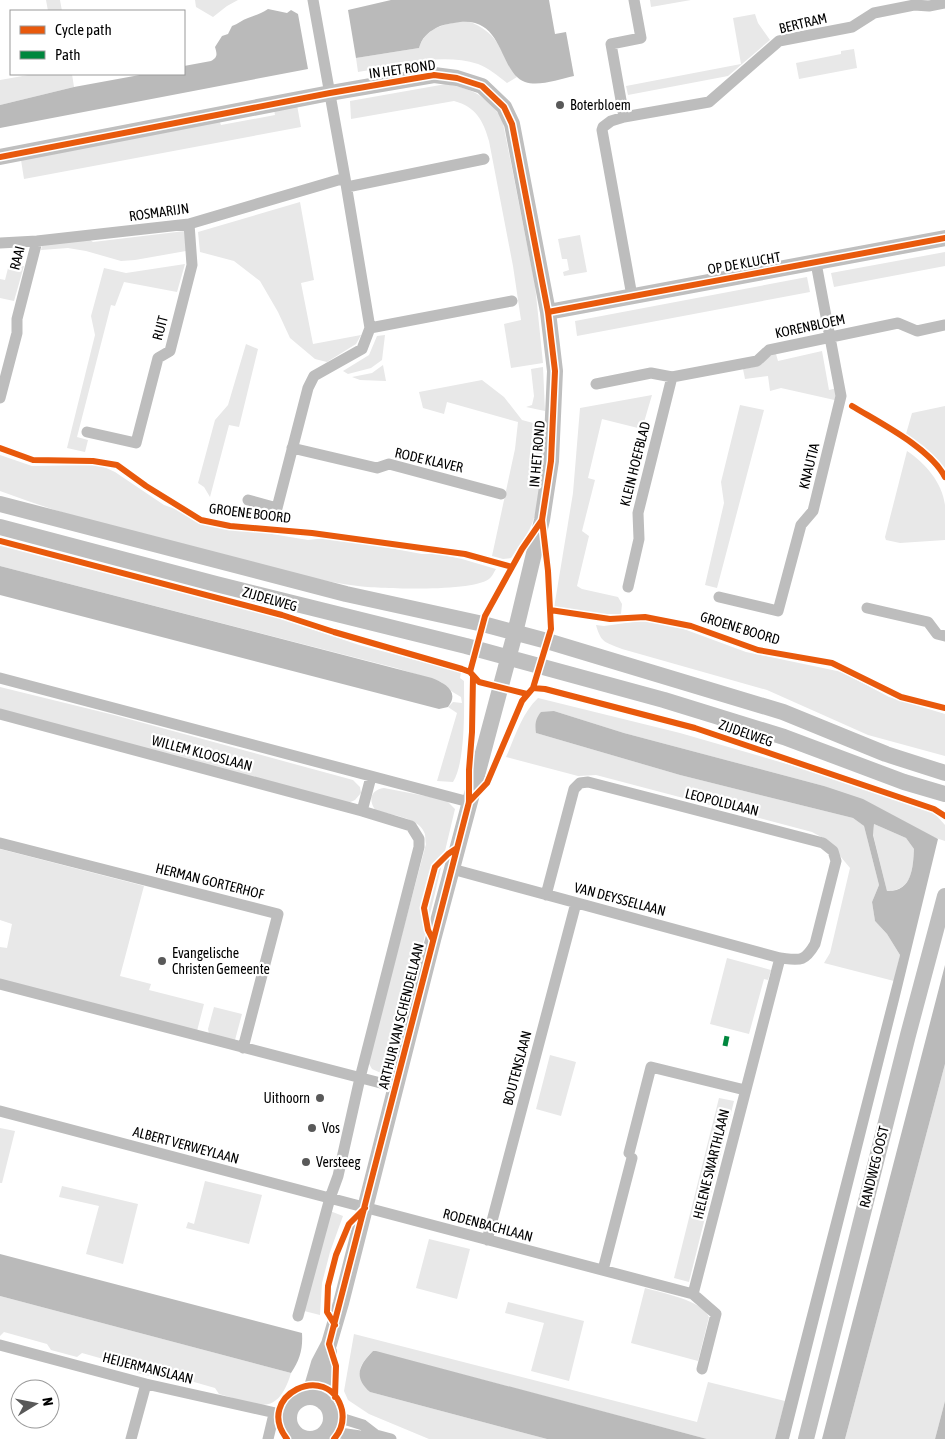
<svg xmlns="http://www.w3.org/2000/svg" width="945" height="1439" font-family="'Asap Condensed',sans-serif">
<rect width="100%" height="100%" fill="#fff"/>
<path fill="#e8e8e8" d="M46,0h14l2,11h-14z
M195,0h43l-11,6 -14,11 -17,-10z
M650,0h41l-40,7z
M755,14l3,9 12,17 -42,36 -100,19 -2,-9 115,-22 -8,-46z
M468,21c35,14 30,31 49,56l-10,6c-9,-7 -18,-15 -29,-19 -38,-12 -82,2 -120,8l-2,-14 63,-10c7,-22 29,-25 49,-27z
M854,49l3,19 -58,11 -3,-16 45,-9v-3z
M34,74h38l2,13 -74,18v-25z
M446,84c27,5 39,11 56,34l33,167 8,78 -32,5 -7,-44 17,-4 -8,-54 -24,-125c-6,-21 -13,-34 -35,-40l-103,18 -1,-18z
M297,105l4,22 -277,52 -3,-19 198,-40 2,5 54,-10 -1,-5z
M300,202l14,78 -13,3 12,61 48,-9 -5,9 -29,18 -12,-3 -25,-21 -12,-26 -18,-31 -26,-20 -34,-9 -2,-20z
M185,231l1,20 -51,9 -14,1 -35,-10 -18,-3 -27,2 1,-5 48,-5 3,2z
M580,235l7,37 -23,4 -1,-4 6,-2 -2,-11h-5l-4,-20z
M945,252v14l-111,21 -3,-14z
M185,264l-8,28 -53,-10 -9,24 -4,-1 -34,132 11,3 -3,12 -18,-4 28,-113 -4,-19 13,-48 22,5z
M24,266l-10,35 -14,-3v-19l5,1 3,-12z
M807,277l3,15 -233,44 -2,-15z
M385,335l-3,25 -11,8 -23,6 -5,-3 26,-16 8,-19z
M246,344l12,5 -19,78 -10,-2 -19,72 -6,-10 -6,-4 17,-63 13,-15z
M822,351l7,39 8,-2 2,13 -58,-13 -11,3 -2,-15 -23,3 -2,-10 15,-3 15,-12h3l2,7z
M383,365l3,16 -26,-1 -8,-3 20,-4z
M543,367l2,44 -19,-4 6,-2 2,-9 -3,-27z
M482,380l22,17 18,23 22,6c-1,26 -2,68 -10,92 -4,14 -15,28 -23,40l-8,1 -11,-3 23,-107 3,-27 -71,-20 -3,12 -21,-6 -4,-16z
M652,395l-10,34 -40,-10 -14,59 7,2 -13,51 7,5 -12,50 5,3 36,8 4,7 -1,10h-33l-34,-6 19,-115 7,-85z
M740,405l24,5 -47,178 -12,-3 19,-82 -3,-21z
M945,406v63l-20,-21 -19,-14 6,-21z
M907,451c18,12 35,31 38,54 0,11 0,24 0,35l-45,3 -14,-3 -1,-3z
M0,455l32,11 61,-1 11,2 11,5 49,33 17,6 18,11 109,18 18,-2 32,3 26,6 38,7h16l24,5 34,10c-2,3 -4,8 -7,10 -16,13 -108,10 -131,7 -37,-4 -74,-16 -111,-24 -83,-20 -167,-41 -247,-71z
M0,545l285,75 74,25 102,27 -1,6 4,3c0,25 2,80 -11,101l-16,-1 20,-68 -9,-6 5,-5 9,1 -1,-6 -10,-6 -10,-9 -45,-14 -396,-102z
M647,620l34,8 65,24 96,20 47,25 56,17v42l-77,-21 -101,-45 -145,-41c-17,-7 -21,-6 -26,-24l8,1z
M0,687l114,28 239,65 7,7 1,6 -6,7 -7,3 -348,-91z
M538,698l142,35 238,69 17,12 10,11v16l-15,-5 -106,-50 -200,-53 -70,-22 -18,22 144,42 173,43 11,8 15,59 -7,17 3,19 12,13 13,21 -6,26 -70,-18 6,-10 20,-85 -23,-28 -15,-8 -216,-57 -18,1 -72,-19c9,-20 16,-44 32,-59z
M384,788l62,12 9,9 -55,231 -9,33h-10l-9,-4 -4,-7 58,-218c-1,-3 0,-9 -2,-12 -5,-14 -35,-18 -48,-21 -8,-10 -6,-21 8,-23z
M874,824l32,14 8,11c-1,20 -2,42 -27,42l-14,-57z
M0,849l144,37 -24,90 31,8 -2,6 55,14 -7,27 -197,-51v-33l7,1 5,-24 -12,-4z
M727,958l44,12 -3,10 -4,-1 -15,55 -39,-10z
M214,1007l28,7 -7,26 -26,-6 -1,-5z
M550,1055l26,7 -15,54 -25,-7z
M945,1064v337l-10,38h-90z
M719,1098l15,3 -45,181 -15,-4z
M0,1128l15,3 -13,52h-2z
M205,1181l57,14 -13,49 -63,-16 2,-6 6,2z
M62,1186l76,18 -15,60 -37,-10 13,-48 -40,-9z
M330,1211l13,5 -13,36 -8,31 -2,32 -16,-4z
M429,1239l41,10 -13,50 -41,-11z
M645,1288c17,5 57,12 64,29l-11,44 -67,-18z
M0,1296l291,77c-14,47 -36,31 -72,21l-4,-6 -42,-12 -6,4 -30,-7 1,-6 -6,-1 -2,5 -2,-5 -46,-13 -5,4 -26,-7 -4,-6 -43,-12 -4,4z
M508,1302l76,19 -15,60 -38,-10 13,-48 -39,-10z
M354,1334l343,88 11,-40 77,19 -10,38h-68l-334,-88c-17,17 -17,23 -3,41l177,47h-118l-60,-25 -21,-14 -4,-9z"/>
<path fill="#bababa" fill-rule="evenodd" d="M391,0h158l6,34 11,-2 8,44c-15,3 -35,11 -49,6 -27,-9 -20,-70 -71,-59 -6,1 -13,2 -18,5 -9,5 -14,10 -17,20l-63,10 -8,-48z
M268,9l19,4 4,-3 7,4 10,55 -308,59v-23l74,-18 71,-13h39v-8l27,-5c7,-4 6,-7 4,-14l7,-11 6,-2 4,-8c6,-2 10,-6 16,-8 7,-3 13,-4 20,-9z
M0,566l432,112c13,5 28,14 16,29l-9,2 -439,-114z
M554,711l70,22 200,53 39,13 75,40 -39,161 -110,439h-14l125,-484 -13,-21 -12,-13 -3,-19 7,-17 -15,-59 -11,-8 -173,-43 -144,-42c-1,-8 -1,-14 5,-21zM874,824l32,14 8,11c-1,19 -2,43 -27,42l-14,-56z
M945,965v99l-100,375h-23z
M0,1254l302,79c1,16 -2,27 -11,40l-291,-77z
M373,1351h3l331,88h-160l-177,-47c-17,-15 -11,-27 3,-41z
M945,1401v38h-10z"/>
<g fill="none" stroke-linecap="round" stroke-linejoin="round">
<path stroke="#bdbdbd" stroke-width="11" d="M624,117l-13,-73 30,-6 -7,-38
M347,187l137,-28
M0,243l37,-2 152,-17 156,-46
M632,296l-30,-166 1,-3 8,-6 13,-4 85,-15 70,-61 73,-14 22,-14 40,-8 15,1 16,-3
M370,328l142,-27
M596,384l55,-11 21,4 85,-16 12,-11 129,-27 19,8 28,-6
M0,398l17,-65v-14l20,-78
M87,432l49,11 22,-85 12,-7 22,-86 -3,-41
M292,448l85,20 12,-4 112,30
M248,500l29,8 31,-120 6,-12 48,-27 8,-21 -25,-150 -32,-178
M628,587l11,-48 -1,-26 34,-136
M719,597l59,14 23,-86 12,-14 28,-115 -25,-133
M867,608l61,14 9,12 8,2
M0,678l469,124
M0,714l362,97 9,-34
M0,843l278,71 -35,134
M452,869l328,89c19,2 24,5 35,-14l21,-83 -3,-10 -10,-8 -235,-61 -8,1 -6,6 -28,106
M0,984l396,103
M0,1111l693,183 23,20 -14,55
M629,1153l22,-86 94,23
M487,1240l89,-337
M603,1270l29,-112
M693,1294l87,-336
M298,1316l32,-118 8,-22 22,-98 59,-231v-8l-8,-13 -49,-15
M0,1345l146,39 143,32
M331,1415l32,10 13,10
M326,1431l34,5 16,-1 15,4
M131,1439l15,-55
M268,1439l6,-25"/>
<path stroke="#bfbfbf" stroke-width="16" d="M0,157l330,-64 104,-18 23,3 25,8 22,21 8,17 36,188 7,59 -4,90 -9,59 -27,113 -82,307 -92,363 -12,41 -10,19 -10,34
M548,312l397,-74
M0,504l346,90 137,30 64,17 236,71 103,42 59,19
M0,527l216,57 250,62 198,54 120,37 120,45 41,12
M289 1418a21 21 0 1 1 42 0a21 21 0 1 1-42 0Z
M323,1402l6,-34v-16
M806,1439l102,-404 37,-139"/>
<path stroke="#00873e" stroke-width="5" stroke-dasharray="10 5" stroke-linecap="butt" d="M725,1046l2,-10"/>
<defs>
<path id="cycleway" d="M0,157l330,-64 104,-18 23,3 25,8 22,21 8,17 36,188 7,59 -4,90 -9,59 6,51 3,58 -18,59 -11,13 -35,82 -18,19
M548,312l397,-74
M852,406c28,17 78,42 93,71
M0,448l33,12 60,1 24,4 29,21 55,34 29,6 82,7 153,21 47,13
M0,541l282,74 52,17 128,37 8,3 9,10 48,12
M550,610l60,9 35,-2 46,9 67,24 74,13 69,34 44,11
M470,672l15,-56 37,-67 20,-29
M533,688l12,1 150,39 239,81 11,7
M433,940l-5,-10 -4,-22 11,-41 13,-13 9,-6
M335,1325l-8,-13 1,-26 8,-31 13,-31 16,-16
M335,1397l1,-31 -7,-22 140,-542v-32l3,-38 1,-56
M287,1439c-34,-43 42,-80 55,-29 2,11 -1,21 -8,29"/>
</defs>
<use href="#cycleway" stroke="#fff" stroke-width="9"/>
<use href="#cycleway" stroke="#e8590c" stroke-width="6"/>
</g>
<g fill="#595959" stroke="#fff" stroke-width="2">
<circle cx="560" cy="105" r="5"/>
<circle cx="162" cy="961" r="5"/>
<circle cx="320" cy="1098" r="5"/>
<circle cx="312" cy="1128" r="5"/>
<circle cx="306" cy="1162" r="5"/>
</g>
<g text-anchor="middle" stroke-width="4.5" stroke-linejoin="round" paint-order="stroke">
<g font-size="14" fill="#000" stroke="#fff">
<text transform="translate(803 23) rotate(-13)" y="5">BERTRAM</text>
<text transform="translate(402 69) rotate(-8)" y="5">IN HET ROND</text>
<text transform="translate(159 212) rotate(-8)" y="5">ROSMARIJN</text>
<text transform="translate(17 258) rotate(-76)" y="5">RAAI</text>
<text transform="translate(744 263) rotate(-10)" y="5">OP DE KLUCHT</text>
<text transform="translate(810 326) rotate(-12)" y="5">KORENBLOEM</text>
<text transform="translate(160 328) rotate(-75)" y="5">RUIT</text>
<text transform="translate(537 454) rotate(-85)" y="5">IN HET ROND</text>
<text transform="translate(429 460) rotate(13)" y="5">RODE KLAVER</text>
<text transform="translate(635 464) rotate(-76)" y="5">KLEIN HOEFBLAD</text>
<text transform="translate(809 466) rotate(-76)" y="5">KNAUTIA</text>
<text transform="translate(250 513) rotate(7)" y="5">GROENE BOORD</text>
<text transform="translate(270 599) rotate(16)" y="5">ZIJDELWEG</text>
<text transform="translate(740 628) rotate(17)" y="5">GROENE BOORD</text>
<text transform="translate(746 733) rotate(19)" y="5">ZIJDELWEG</text>
<text transform="translate(202 753) rotate(15)" y="5">WILLEM KLOOSLAAN</text>
<text transform="translate(722 802) rotate(14)" y="5">LEOPOLDLAAN</text>
<text transform="translate(210 881) rotate(14)" y="5">HERMAN GORTERHOF</text>
<text transform="translate(620 899) rotate(15)" y="5">VAN DEYSSELLAAN</text>
<text transform="translate(401 1016) rotate(-76)" y="5">ARTHUR VAN SCHENDELLAAN</text>
<text transform="translate(517 1068) rotate(-75)" y="5">BOUTENSLAAN</text>
<text transform="translate(186 1145) rotate(15)" y="5">ALBERT VERWEYLAAN</text>
<text transform="translate(711 1164) rotate(-76)" y="5">HELENE SWARTHLAAN</text>
<text transform="translate(874 1167) rotate(-76)" y="5">RANDWEG OOST</text>
<text transform="translate(488 1225) rotate(15)" y="5">RODENBACHLAAN</text>
<text transform="translate(148 1368) rotate(14)" y="5">HEIJERMANSLAAN</text>
</g>
<g font-size="14" fill="#000" stroke="#fff" text-anchor="start">
<text x="570" y="110">Boterbloem</text>
<text x="172" y="958">Evangelische<tspan x="172" dy="16">Christen Gemeente</tspan></text>
<text x="310" y="1103" text-anchor="end">Uithoorn</text>
<text x="322" y="1133">Vos</text>
<text x="316" y="1167">Versteeg</text>
</g>
</g>
<rect x="10" y="10" width="175" height="65" fill="#ffffff" stroke="#999999"/>
<rect x="20" y="26" width="25" height="8" fill="#e8590c" stroke="#999999"/>
<text x="55" y="35" font-size="15" fill="#000000">Cycle path</text>
<rect x="20" y="51" width="25" height="8" fill="#00873e" stroke="#999999"/>
<text x="55" y="60" font-size="15" fill="#000000">Path</text>
<g transform="translate(35 1404) rotate(80)"><circle r="24" fill="#ffffff" stroke="#999999"/>
<path d="M0-4L9 19L0 12L-9 19Z" fill="#595959"/>
<text y="-8" font-size="14" font-weight="bold" text-anchor="middle" fill="#000000">N</text>
</g>
</svg>
